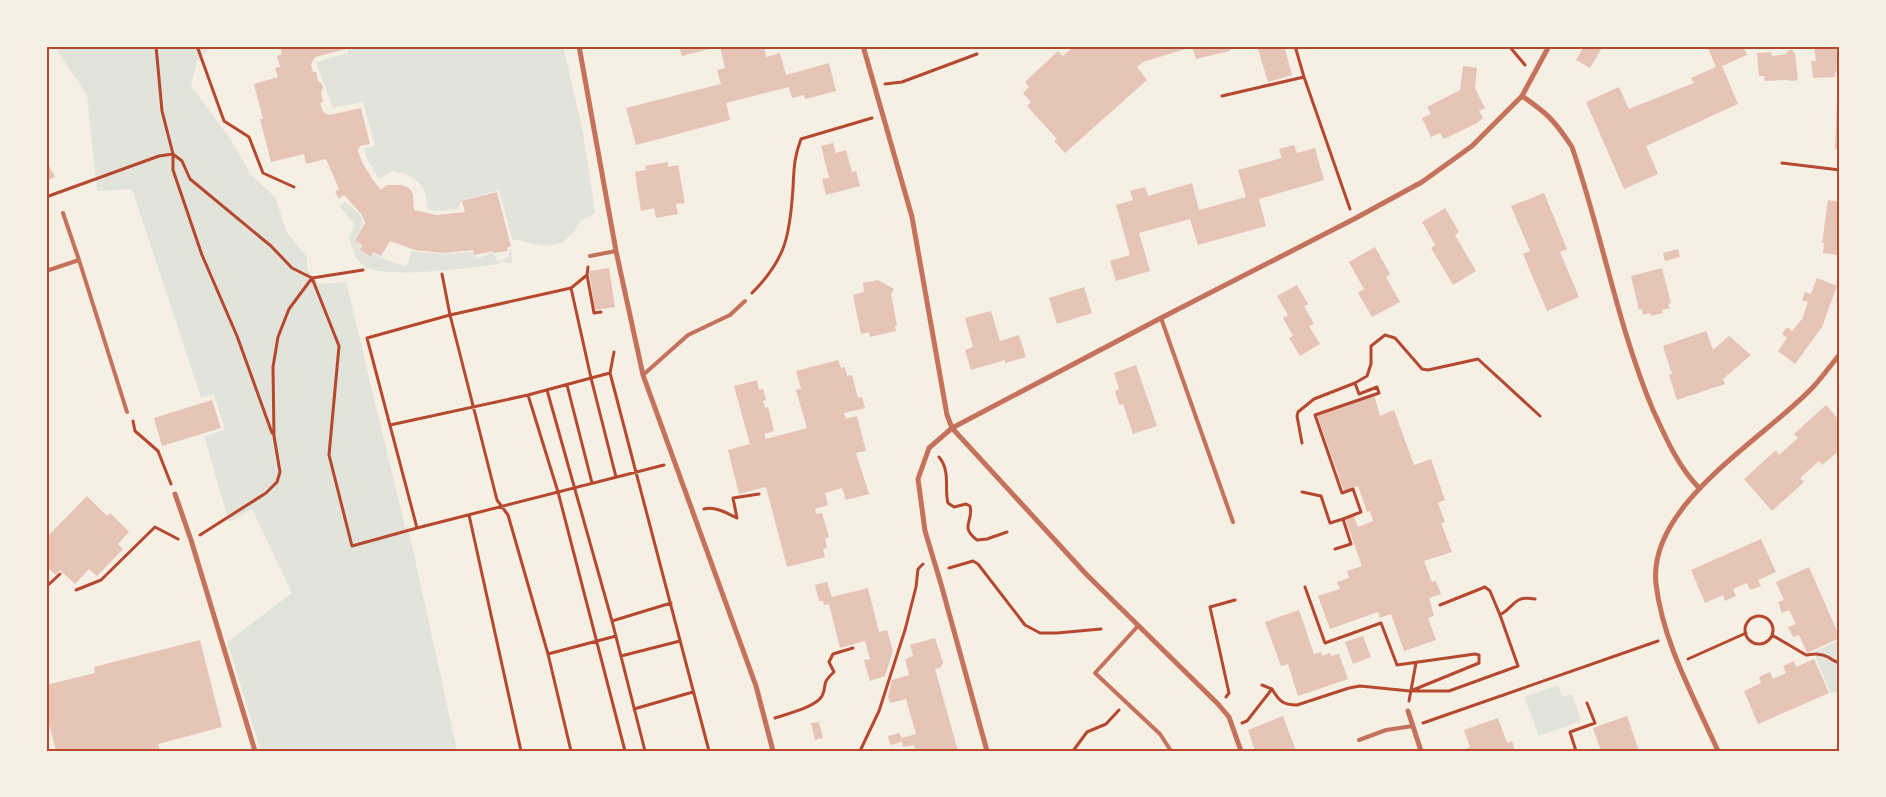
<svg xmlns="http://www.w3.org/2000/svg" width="1886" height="797" font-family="Raleway,sans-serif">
<rect width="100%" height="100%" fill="#f6efe4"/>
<path fill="#e2e4dc" d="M54,46h159l-16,15 -6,25 40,54 21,36 23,21 12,36 20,24v12l12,15 27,-2 59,245h3l49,224h-196l-34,-109 65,-49 -40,-84 -23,13 -25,-86 21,-6 -11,-36 -13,4 -69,-209 -35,2 -10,-96z
M347,46h216l20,86 12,81 -14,8 -7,11 -12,11 -18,3 -32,-7 -13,-49 -37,11 -5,8 -20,2 -10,-2c1,-24 -12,-34 -34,-38l-14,8 -12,-20 -3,-10 11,-3 -12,-44 -30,6 -17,-46 32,-9z
M345,201l16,15 2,8 -8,17 6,5 -2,4 12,8 3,-5 7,5 25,9 6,-16 32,3 29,-2 4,7 15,-7 6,9 6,-1 4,-3 3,-9 1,15h-8v-1h-4l-2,2c-27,4 -111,15 -132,3 -11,-5 -13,-20 -17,-29l6,-13 -15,-19z
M1840,640v52l-10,1 -14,-35v-7z
M1558,685l4,12 10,-3 9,27 -42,15 -15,-39z"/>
<path fill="#e6c5b7" d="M280,46h65l1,3 -31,8 -4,7 2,8h3l2,9 4,3 1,4 -2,4 2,10 -3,1 3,9 6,3 32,-7 9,36 -10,2 -2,5 5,13 10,16 8,10 6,-5h15l7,3 4,6 1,16 23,5 28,-3 -3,-11 35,-9 14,54 -4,2 1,3 -14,2 -1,-2 -18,4 -2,-5 -29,3 -29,-3 -25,-9 -9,15 -8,-4 -2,5 -11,-7 2,-5 -7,-4 10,-18 -3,-8 -18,-20 -5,4 -4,-7 4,-3 -13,-30 -20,5 -2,-10 -33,8 -11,-43h3l-9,-35 24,-7 -3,-9 5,-1 -3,-11 5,-2z
M679,46h38v1l-35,9z
M720,46h44l2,11 14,-4 6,22 43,-12 7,28 -31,8 -1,-4 -12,3 -3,-11 -63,16 4,17 -94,25 -10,-37 95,-24 -4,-14 8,-2z
M1074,46h163v1l-7,2v2l-34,8 -4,-12 -49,15 -6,5 10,13 -82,73 -11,-12 3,-2 -30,-33 4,-4 -8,-9 6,-6 -4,-5 33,-31 5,5z
M1257,46h27l8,29 -24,7z
M1584,46h19l-13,22 -14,-8z
M1707,46h36l4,9 -25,11 16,38 -92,42 12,28 -34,15 -38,-87 33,-15 10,22 65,-26 -3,-5 25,-11z
M1814,46h26v25l-5,1v5l-22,1 -2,-17h5z
M1789,50h3l3,3 3,26 -3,2 -10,-1 -20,1 -1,-5h-5l-2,-23 14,-1 1,4 14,-2z
M1463,66l14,2 -2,20 10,20 -6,3 4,7 -6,5 -33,16 -4,-6 -9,4 -9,-19 9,-4 -4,-7 33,-17z
M1837,100h3v49h-5z
M833,143l3,10 10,-3 6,22 4,-1 4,15 -34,9 -4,-16 7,-1 -8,-32z
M1294,145l3,8 18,-5 9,32 -65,19 7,27 -68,19 -8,-26 -51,14 11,38 -34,10 -6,-20 20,-6 -14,-50 17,-5 -3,-9 15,-4 3,9 44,-13 7,27 47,-13 -8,-27 44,-12 -3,-9z
M46,160l9,17 -9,4z
M668,162v5l10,-2 7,38 -9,1 2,10 -22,4 -2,-10 -13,3 -6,-39 11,-2 -1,-4z
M1544,193l23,56 -7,3 19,45 -32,14 -24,-57 7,-3 -19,-45z
M1828,200l12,2v49l-2,4 -15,-2 1,-10h-2z
M1445,208l14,24 -4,3 21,36 -23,14 -22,-37 4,-3 -13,-23z
M1375,247l15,27 -4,3 14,25 -28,15 -14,-24 6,-4 -15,-27z
M1678,249l2,8 -15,4 -2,-8z
M609,268l6,39 -20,3 -6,-39z
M1662,268l9,35 -3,1 2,4 -8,2 1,3 -12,3 -1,-3 -7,2 -1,-6 -3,1 -8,-34z
M1817,278l20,8 -15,41 -27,37 -17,-13 9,-13 -5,-4 5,-7 5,4 10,-12 6,-17 -6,-2 3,-8 6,2z
M878,280l16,9 -3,5 6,32h-2l1,5 -26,6 -1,-5 -8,2 -8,-39 11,-3 -1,-9z
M1297,285l11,19 -4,2 10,18 -5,2 11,18 -20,12 -11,-18 4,-2 -10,-18 5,-3 -11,-19z
M1084,287l8,26 -35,11 -8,-26z
M991,311l9,30 19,-6 7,22 -21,6v-3l-34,10 -6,-20 8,-3 -8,-29z
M1706,331l7,19 16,-14 22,19 -28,24 2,5 -48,16 -8,-25 3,-1 -9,-28z
M838,360l3,8 4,-1 2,9 5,-1 6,23 4,-1 3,11 -21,5 2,6 11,-3 9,35 -10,2 13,41 -23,6 -4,-12 -17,5 3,12 -13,4 1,5 6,-1 7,24 -4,1 2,10 -4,1 2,8 -38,10 -21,-80 -27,7 -11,-44 22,-6 -16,-58 23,-6 2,10 4,-1 3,11 -3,1 2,7 3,-1 6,24 -10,3 2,5 41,-11 -11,-38 5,-1 -5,-18z
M1136,365l21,61 -24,8 -10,-30 -4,1 -4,-14 4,-2 -5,-16z
M1374,395l6,21 14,-6 20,55 17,-6 14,41 -7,3 7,19 -4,1 11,29 -28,9 8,21 4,-1 5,13 -12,4 5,18 -6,2 8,22 -32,11 -13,-37 -11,4 -2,-6 -48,17 -12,-33 22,-7 -3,-7 12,-4 -2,-7 15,-5 -17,-48 9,-2 4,11 15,-6 -3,-10 -3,1 -9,-26 -14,5 -27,-76z
M212,400l9,28 -59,18 -8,-28z
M1826,405l14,16v29l-18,15 -3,-4 -19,17 4,4 -32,29 -28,-32 32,-29 3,5 19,-17 -4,-4z
M87,496l20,20 3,-3 19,19 -11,12 5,5 -26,27 -8,-7 -14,15 -15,-14 -4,5 -10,-9 3,-6 -3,-3v-19z
M1761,539l15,33 -18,8 3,6 -11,4 -3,-7 -14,6 3,7 -11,5 -2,-6 -18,8 -14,-33z
M1809,567l31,71 -33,15 -8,-18 -6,2 -5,-10 8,-3 -7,-14 -7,3 -4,-11 6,-2 -8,-18z
M827,582l5,15 36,-9 11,44 8,-2 6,21 -8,25 -15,5 -6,-21 6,-1 -5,-18 -25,7 -11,-44 -5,1 -1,-4h-4l-4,-16z
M1299,610l15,44 7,-2 1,4 8,-3 1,3 8,-2 9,25 -50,17 -10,-32 -7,2 -16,-44z
M1363,636l8,21 -18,7 -8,-22z
M935,638l8,24 -2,5 -6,2 23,82h-43l-1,-6 -11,2 -1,-5 -12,3 -2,-9 11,-3 3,5 14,-4 -10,-35 -16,4 -2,-6 4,-17 17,-5 -4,-16 8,-3 -3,-11z
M200,640l22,87 -64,17 2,7h-104l-10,-39v-27l49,-12 -1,-6z
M1814,659l15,34 -71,31 -14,-33 17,-8 -2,-6 11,-5 3,7 13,-6 -3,-7 11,-5 2,6z
M1283,716l13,35h-41l-7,-21z
M1627,716l12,35h-38l-8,-23z
M1498,718l9,25 5,-2 3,10h-48l-1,-2 4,-2 -6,-17z
M819,722l4,16 -8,2 -4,-17z"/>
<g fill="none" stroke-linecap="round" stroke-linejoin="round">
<path stroke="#b5482f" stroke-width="3" d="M156,46l6,65 11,43v16l29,85 35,81 35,97
M197,46l27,75 25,16 14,36 31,14
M1295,46l9,31 46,132
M1509,46l16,19
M885,84l17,-2 75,-28
M1222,96l82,-19
M1782,163l58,7
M46,197l113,-41 14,-2 9,7 8,18 81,67 21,22 20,10 51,-8
M588,267l-1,8 -16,13 20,90 19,-5 99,378
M442,274l8,41 47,185 11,15 40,139 23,97
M587,275l7,38 7,-1
M312,278l27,68 -10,109 23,91 65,-18 247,-63
M752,293c34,-34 38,-58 41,-105 1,-19 1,-31 8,-49l71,-21
M610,373l4,-21
M567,385l25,98
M547,390l65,231 33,130
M133,421l2,10 23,20 13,33
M390,425l138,-30
M1302,443l-5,-27 1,-4 16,-13 41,-16 12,-7 4,-12v-18l14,-11 10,3 27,31 6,1 50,-11 62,57
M939,457c12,14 5,33 9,46l6,4 12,-3 4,2c4,16 -11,20 7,34l10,-1 20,-7
M616,477l-25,-99 -63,17 30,97 67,259
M1302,492l19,4 9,27 13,-4
M704,509c11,-3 23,4 33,9l-4,-20 26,-4
M469,515l52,236
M417,528l-50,-190 83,-23 121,-27
M200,535l66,-42 11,-11 3,-10 -6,-36 -1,-69 5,-30 11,-28 23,-31
M1335,549l16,-5 -8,-25 18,-7 -8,-23 -11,4 -27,-78 64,-22 -2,-6 -18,7 -4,-11
M949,568l24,-7 5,3 47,61 15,8h17l44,-4
M46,587l14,-13
M1305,587l20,56 56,-20 16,42 78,-11 4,1v8l-66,27
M76,590l25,-10 54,-53 23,12
M1440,605l45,-18 5,4 10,24c16,-9 13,-20 35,-16
M1745 630a14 14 0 1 1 28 0a14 14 0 1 1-28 0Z
M612,621l59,-18
M1772,635l34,20c8,-1 15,-2 22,2 5,3 6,5 12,6
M548,654l68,-18
M621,656l59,-15
M1688,659l58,-26
M1262,685l10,4
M1226,697l3,-4 -19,-86 25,-7
M1409,701l7,-38
M634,709l59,-17
M775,718c11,-4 41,-11 47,-22 6,-12 -2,-11 12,-24l-5,-10 4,-8 20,-6
M1242,723l5,-2 25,-32c7,12 11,16 25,16l52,-17 11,-2 50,5h39l69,-25 -18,-51
M1423,723l235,-82
M860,751l19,-40 26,-81 11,-43 2,-18 5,-5
M1073,751l14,-19 19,-8 13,-14
M1576,751l-6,-19 25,-9 -8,-20"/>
<path stroke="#c5725c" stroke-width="4" d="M590,256l26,-5
M79,260l48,152
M46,271l33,-11 -16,-47
M1161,318l72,204
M643,375l45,-40 42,-20 15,-14
M1138,626l-43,47 65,61 11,17
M1359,740l27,-10 27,-4"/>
<path stroke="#c5725c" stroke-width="5" d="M579,46l37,205 27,124 113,311 17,65
M863,46l49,171 35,198 5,13 135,147 131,129 11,13 12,34
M1522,96c25,17 33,25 50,51 30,87 45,177 81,263 13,28 24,55 46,78
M175,494l16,46 64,211
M1408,711l13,40
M987,751l-46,-167 -16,-53 -7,-52 11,-31 23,-20 209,-110 193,-99 68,-37 50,-36 50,-50 27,-50
M1718,751c-24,-54 -55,-108 -62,-167 -9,-80 110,-146 158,-198 9,-10 17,-21 26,-32"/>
</g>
<rect width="1886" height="797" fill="none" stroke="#f6efe4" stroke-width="95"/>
<rect x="48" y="48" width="1790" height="702" fill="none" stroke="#b5482f" stroke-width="2"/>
</svg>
